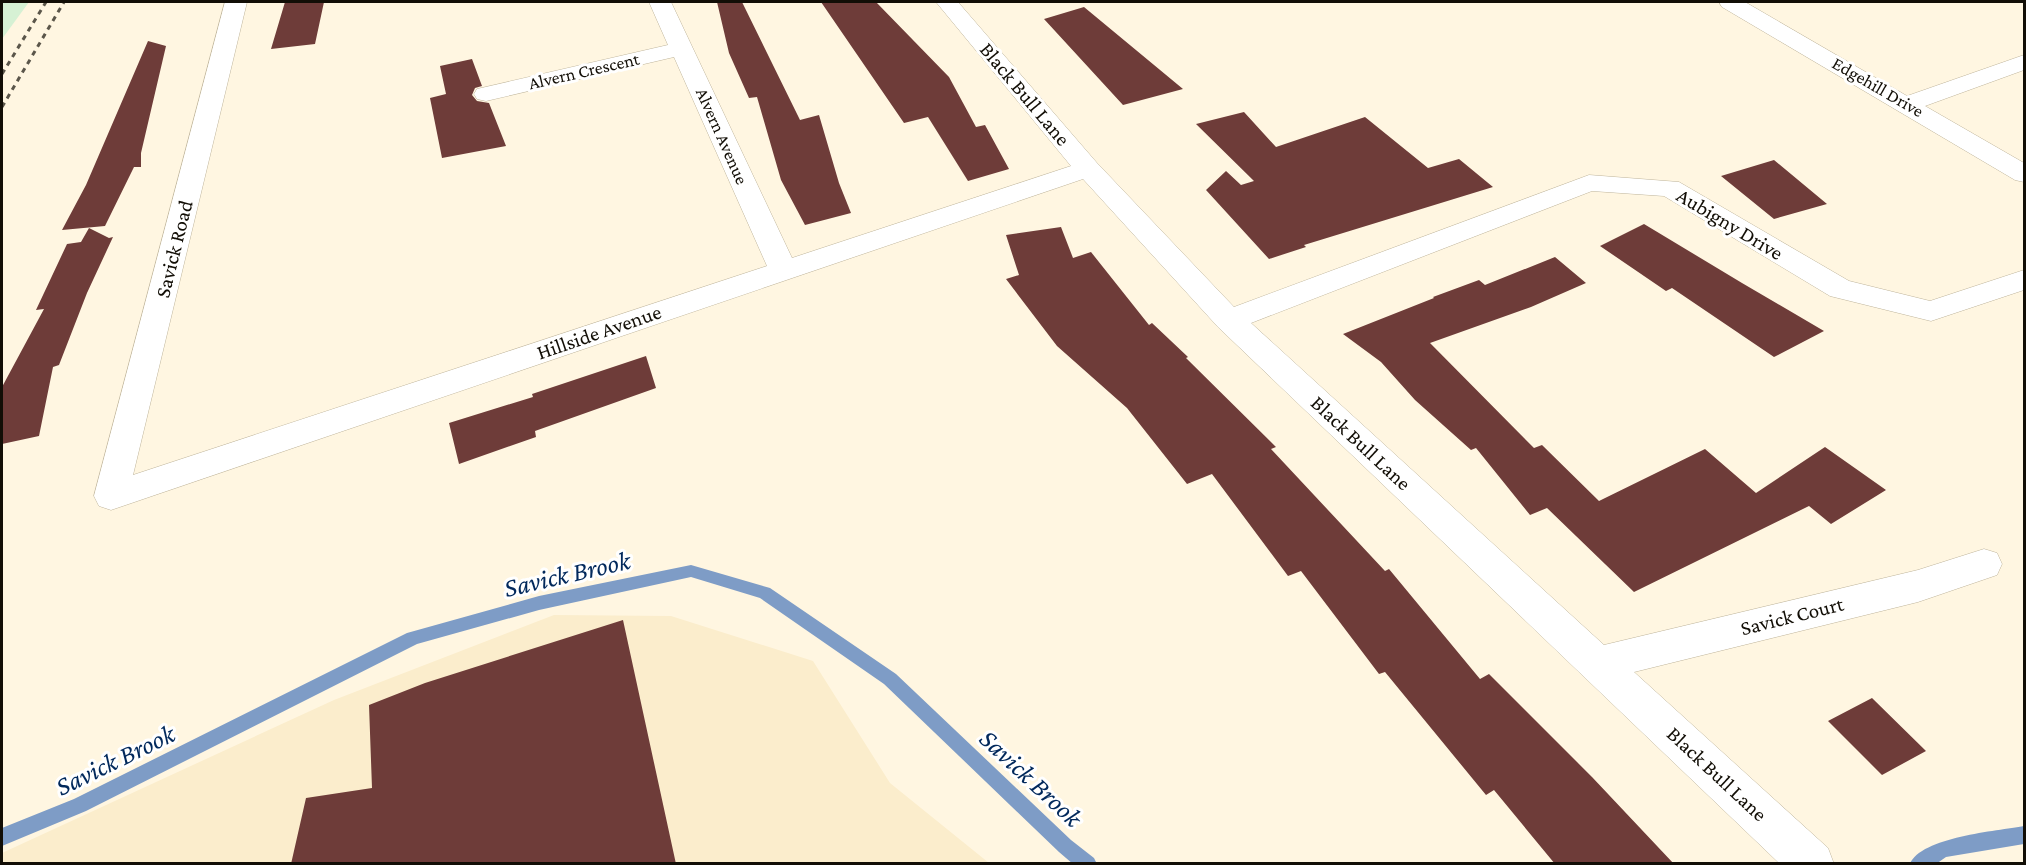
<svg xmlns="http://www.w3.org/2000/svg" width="2026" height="865" font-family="'Crimson Pro',serif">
<rect width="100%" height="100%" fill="#fff6e1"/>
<path fill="#fbedcc" d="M554,615l117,1 142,45 77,122 99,80 -987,1v-11l332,-153z"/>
<path fill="#d6f1d4" d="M2,2h27l-27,37z"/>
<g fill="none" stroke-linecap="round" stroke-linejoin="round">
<path fill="#7e9cc6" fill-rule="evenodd" d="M691,565l79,23 126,86 175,166 23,18 3,6h-24l-14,-12 -175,-168 -124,-86 -69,-21 -152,33 -122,34 -331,167 -84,35v-18l72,-29 333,-166 132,-37z
M2024,826v18l-78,13 -10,7h-26c11,-27 87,-33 114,-38z"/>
</g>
<path fill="#6e3c39" d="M285,2h39l-9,42 -44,5z
M717,2h25l58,118 19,-5 20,68 12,30 -46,12 -24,-45 -24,-83 -8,1 -20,-45z
M821,2h55l73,75 27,50 9,-2 24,44 -41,12 -40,-64 -24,6z
M1084,7l99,82 -60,16 -79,-86z
M148,41l18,5 -25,107v14h-7l-29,59 -43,4 24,-45z
M472,59l10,27 -7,2 -3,7 5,6 12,2 17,43 -64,12 -12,-60 16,-4 -6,-28z
M1244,112l32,35 89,-30 63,51 31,-9 34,28 -189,58 2,2 -37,12 -63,-69 20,-19 15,14 13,-4 -58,-57z
M1774,160l53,44 -53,15 -53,-43z
M1644,224l98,59 82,48 -50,26 -102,-69 -6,3 -66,-45z
M1061,227l12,31 18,-6 58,73 3,-2 36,34 -2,1 90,89 -5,2 114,122 4,-2 91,110 9,-5 103,103 82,87h-119l-61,-74 -8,5 -101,-123 -6,2 -78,-103 -13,5 -76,-102 -25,10 -60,-76 -70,-62 -51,-67 13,-4 -13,-40z
M89,228l20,10 4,-1 -26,56 -28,72 -6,2 -14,69 -37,8v-57l42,-78 -8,1 31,-66 14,-2z
M1555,257l31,26 -55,24 -101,36 104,105 8,-3 57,56 106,-52 51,44 69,-46 61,43 -55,34 -22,-18 -175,86 -87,-84 -17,7 -54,-67 -5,2 -56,-50 -34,-38 -38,-28 91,-36 -1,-1 46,-17 6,5z
M646,356l10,32 -121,43 1,6 -77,27 -10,-41 84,-26 -1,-3z
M623,620l53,244h-385l15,-66 66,-10 -3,-83 56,-22z
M1872,698l54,53 -44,24 -54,-54z"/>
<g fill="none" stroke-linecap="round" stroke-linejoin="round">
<defs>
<path id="minor" d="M225,2h22l-114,473 634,-209 -93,-209 -188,44 -9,-2 -3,-5 3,-5 191,-44 -19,-43h22l121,256 279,-92 -135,-164h22l139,161 137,144 355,-132 90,7 170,99 81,20 94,-31v20l-93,31 -101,-25 -166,-100 -72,-5 -341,132 353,322 314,-75 66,-21 13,4 5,11 -5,11 -79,27 -284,70 194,176 6,16h-54l-562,-537 -135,-148 -972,331 -12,-4 -5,-10z
M1719,2h26l162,94 117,-41v15l-99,36 99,57v19l-9,-2 -293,-173z"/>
</defs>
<use href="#minor" stroke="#bfb59c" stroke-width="1"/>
<use href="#minor" fill="#fff" fill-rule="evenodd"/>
<path stroke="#5b564a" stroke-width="3" stroke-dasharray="5 5" stroke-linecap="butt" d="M2,74l44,-72
M2,107l62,-105"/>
</g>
<g text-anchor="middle" stroke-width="6" stroke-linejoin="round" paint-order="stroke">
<g font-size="18" fill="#120e06" stroke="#fff">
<text transform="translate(584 71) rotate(-13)" y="6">Alvern Crescent</text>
<text transform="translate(1878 87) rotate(30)" y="6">Edgehill Drive</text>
<text transform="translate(722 136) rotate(66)" y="6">Alvern Avenue</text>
</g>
<g font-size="21" fill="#120e06" stroke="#fff">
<text transform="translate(1025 94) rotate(50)" y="7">Black Bull Lane</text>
<text transform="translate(1730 224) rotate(31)" y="7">Aubigny Drive</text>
<text transform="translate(174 249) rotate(-76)" y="7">Savick Road</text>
<text transform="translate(599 332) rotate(-19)" y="7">Hillside Avenue</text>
<text transform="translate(1361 443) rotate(43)" y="7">Black Bull Lane</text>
<text transform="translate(1792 616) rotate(-14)" y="7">Savick Court</text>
<text transform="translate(1717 774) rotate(43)" y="7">Black Bull Lane</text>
</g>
<g font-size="27" font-style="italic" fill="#01285b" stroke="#fff">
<text transform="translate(567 574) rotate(-13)" y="9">Savick Brook</text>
<text transform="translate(115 760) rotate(-26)" y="9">Savick Brook</text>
<text transform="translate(1031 778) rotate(43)" y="9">Savick Brook</text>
</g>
</g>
<rect width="2026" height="865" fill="none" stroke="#120e06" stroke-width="6"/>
</svg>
